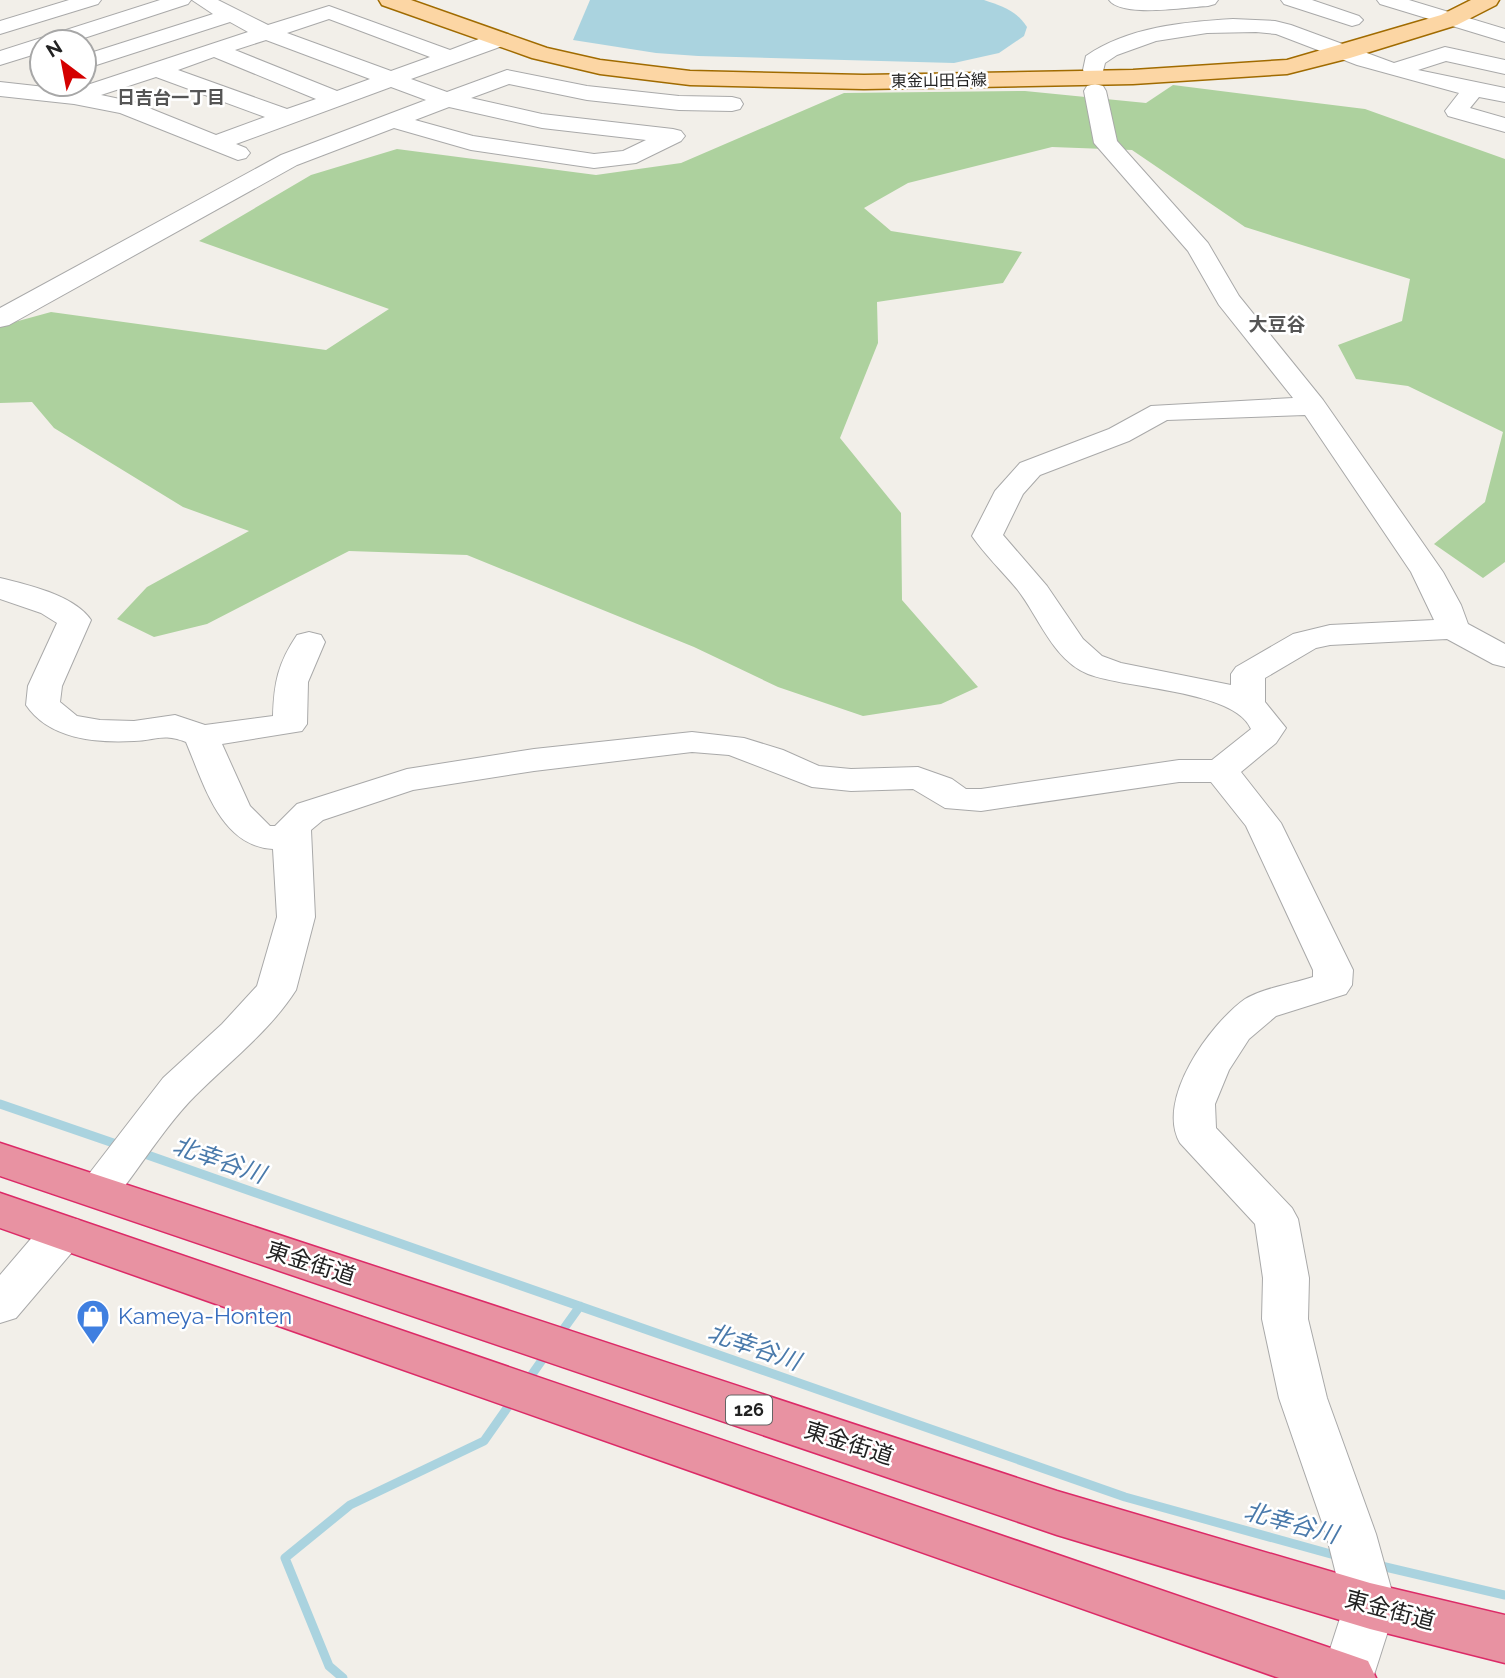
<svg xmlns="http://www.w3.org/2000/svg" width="1505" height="1678" font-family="Raleway,'Noto Sans JP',sans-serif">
<rect width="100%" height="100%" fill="#f2efe9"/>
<path fill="#add19e" d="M1173,85l192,24 140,50v403l-22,16 -49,-34 51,-42 18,-70 -95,-46 -52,-7 -18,-34 64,-24 8,-42 -165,-52 -113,-77 -80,-3 -144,36 -44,25 27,23 131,21 -19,31 -126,19 1,41 -38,95 61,75 1,87 76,87 -37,17 -78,12 -85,-29 -84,-40 -227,-92 -118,-4 -142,73 -53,13 -37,-18 30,-32 102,-56 -66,-24 -129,-79 -22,-26 -32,1v-77l51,-14 275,38 63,-41 -190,-68 112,-66 86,-26 199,26 85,-12 163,-70 181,-2 121,12z"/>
<path fill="#aad3df" d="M590,0h394c18,6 33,11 43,27l-3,9 -25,17 -45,10 -256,-7 -42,-3 -83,-13z"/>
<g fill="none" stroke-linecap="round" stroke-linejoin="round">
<path stroke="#aad3df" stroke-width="9" d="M0,1104l122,42
M139,1152l986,345 213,59
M560,1334l20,-28
M528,1380l19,-27
M1377,1565l128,30
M343,1678l-14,-12 -44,-108 65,-53 134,-64 28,-40"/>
<defs>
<path id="minor" d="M69,0h32l-3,4 -98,30v-13z
M160,0h31l-3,4 -116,38h-30v10l-42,13v-14z
M192,0h26l50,25 61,-19 121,44 42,-16h16l3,5 -3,5 -97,35 36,13 60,-22 80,16 92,10 53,1 8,2 3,5 -3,5 -8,2 -53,-1 -92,-10 -78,-16 -38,14 71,16 131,15 8,2 4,5 -4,5 -45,22 -42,5 -123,-18 -77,-22 -97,37 -288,160 -9,2v-19l281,-153 145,-55 -35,-13 -155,57 10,4 4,5 -4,5 -8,2 -118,-47 -46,-9 -74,-8v-14l72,8 176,-58 -18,-10 -146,47v-14l129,-41zM329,19l101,38 -39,14 -104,-38zM266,40l104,39 -33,12 -102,-41zM214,57l102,42 -29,10 -109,-39zM156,77l109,40 -49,18 -82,-33 -33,-7zM449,107l93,21 104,12 -23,11 -29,3 -121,-18 -58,-16z
M1109,0h109l-3,4 -7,2c-22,1 -86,12 -99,-6z
M1281,0h31l47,16 4,4 -4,4 -7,2 -68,-22z
M1377,0h32l96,29v13l-125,-38z
M1233,19l42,2 16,4 103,38 51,-16 60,13v14l-59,-13 -28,9 87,18v14l-26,-5 -9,11 35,10v14l-57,-16 -3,-5 14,-18 -102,-28 -81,-31 -20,-2 -49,1 -51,8 -39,14 -12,8 -3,12h-16l-3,-5 3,-14c42,-29 97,-34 147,-37z
M1095,84l8,2 3,5 11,50 91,102 31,53 84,104 120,172 18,33 7,19 37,20v23l-12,-3 -46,-25 -117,6 -14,3 -51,30v24l21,26 -10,15 -35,29 40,51 72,147 -1,15 -6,9 -70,22 -27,23 -20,31 -14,34 1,24 76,80 6,11 11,59 -1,41 19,79 49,136 20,72 -23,72 -52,-1 23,-71 -18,-72 -47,-136 -17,-79 1,-41 -8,-54 -75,-81c-25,-43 30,-119 65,-144 18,-11 47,-15 68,-22v-7l-67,-144 -35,-44h-32l-198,29 -36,-3 -32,-19 -62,2 -39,-4 -83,-32 -37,-3 -158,19 -121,19 -90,30 -12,10 4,87 -19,73c-26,41 -67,72 -101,106 -29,29 -57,74 -83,107l-15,5 -15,-5 -7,-11 88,-114 59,-54 35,-38 20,-69 -4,-68c-53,-3 -69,-65 -87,-107 -23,-9 -29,-2 -52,-1 -39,2 -85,-2 -108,-36l2,-19 29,-63 -16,-10 -41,-14v-21c28,7 74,17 91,42l-29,66 -2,16 17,14 23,4 34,1 41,-6 30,10 68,-9c1,-33 5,-53 24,-81l12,-3 12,3 4,7 -17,40 -1,42 -5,7 -80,13 28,62 20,20h5l22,-22 110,-35 127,-20 158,-17 52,6 39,12 36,16 32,3 67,-2 34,12 14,10h15l198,-29h33l39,-31c-16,-39 -125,-40 -163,-55 -35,-14 -49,-57 -71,-85 -15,-18 -32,-34 -45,-53l23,-45 25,-28 89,-34 42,-23 142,-8 -74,-93 -31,-54 -94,-108 -10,-52 3,-5zM1305,415l106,157 23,48 -104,5 -37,9 -57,33 -5,7v11l-110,-22 -19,-7 -19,-17 -36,-53 -44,-51 20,-41 17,-19 89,-34 38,-21z
M63,1216l16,4 6,12 -6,12 -63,74 -16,5v-48l47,-55z"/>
<path id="major" d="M379,0h32l136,48 53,12 90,11 174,4 269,-5 154,-10 154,-45 30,-15h28l-3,5 -39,20 -107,33 -63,16 -154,10 -269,5 -174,-4 -90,-11 -68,-16 -150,-53z"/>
<path id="highway" d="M0,1143l1057,348 313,92 135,32v48l-135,-34 -313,-94 -1057,-359z
M0,1193l1348,461 20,7 8,17h-97l-1279,-450z"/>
</defs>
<use href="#minor" stroke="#a9a9a9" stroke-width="2"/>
<use href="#major" stroke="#a06b00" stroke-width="3"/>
<use href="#highway" stroke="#dc2a67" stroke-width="3"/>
<use href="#minor" fill="#fff" fill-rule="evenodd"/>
<use href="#major" fill="#fcd6a4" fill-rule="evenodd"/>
<use href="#highway" fill="#e892a2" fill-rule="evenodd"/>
</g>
<defs>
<symbol id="shop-pin" viewBox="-11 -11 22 30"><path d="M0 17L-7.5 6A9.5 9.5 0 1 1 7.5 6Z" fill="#3f7fe0" stroke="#fff"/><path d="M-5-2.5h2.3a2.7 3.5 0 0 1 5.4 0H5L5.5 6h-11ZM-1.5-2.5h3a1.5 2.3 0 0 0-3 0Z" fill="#fff"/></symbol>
</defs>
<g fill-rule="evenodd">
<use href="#shop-pin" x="74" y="1297" width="38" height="52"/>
</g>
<g text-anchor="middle" stroke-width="5" stroke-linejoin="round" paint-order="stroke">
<g font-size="16" fill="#222" stroke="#fff">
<text transform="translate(939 80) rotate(-1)" y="6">東金山田台線</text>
</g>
<g font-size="18" font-weight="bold" fill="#555" stroke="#fff">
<text x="171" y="104">日吉台一丁目</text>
</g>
<rect fill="#fff" stroke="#646464" stroke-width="2" x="726" y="1395.5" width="46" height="29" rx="5"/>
<g font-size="18" font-weight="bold" fill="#222">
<text x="749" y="1416">126</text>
</g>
<g font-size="19" font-weight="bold" fill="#555" stroke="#fff">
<text x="1277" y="331">大豆谷</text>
</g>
<g font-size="23" fill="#222" stroke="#fff">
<text transform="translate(311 1263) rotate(18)" y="8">東金街道</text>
<text transform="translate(849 1443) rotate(18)" y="8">東金街道</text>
<text transform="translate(1390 1610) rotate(15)" y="8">東金街道</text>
</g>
<g font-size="23" fill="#366cbe" stroke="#fff" text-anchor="start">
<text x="118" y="1324">Kameya-Honten</text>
</g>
<g font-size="24" font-style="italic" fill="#4a7aab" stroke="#fff">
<text transform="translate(219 1160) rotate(19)" y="8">北幸谷川</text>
<text transform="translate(754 1347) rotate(19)" y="8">北幸谷川</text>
<text transform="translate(1291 1523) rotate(15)" y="8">北幸谷川</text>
</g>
</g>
<g transform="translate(63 63) rotate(328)"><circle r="33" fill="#ffffff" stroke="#a7a7a7" stroke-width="2"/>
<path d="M0-5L12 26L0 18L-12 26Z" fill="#d40000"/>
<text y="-10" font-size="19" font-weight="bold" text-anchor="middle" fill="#222222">N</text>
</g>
</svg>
